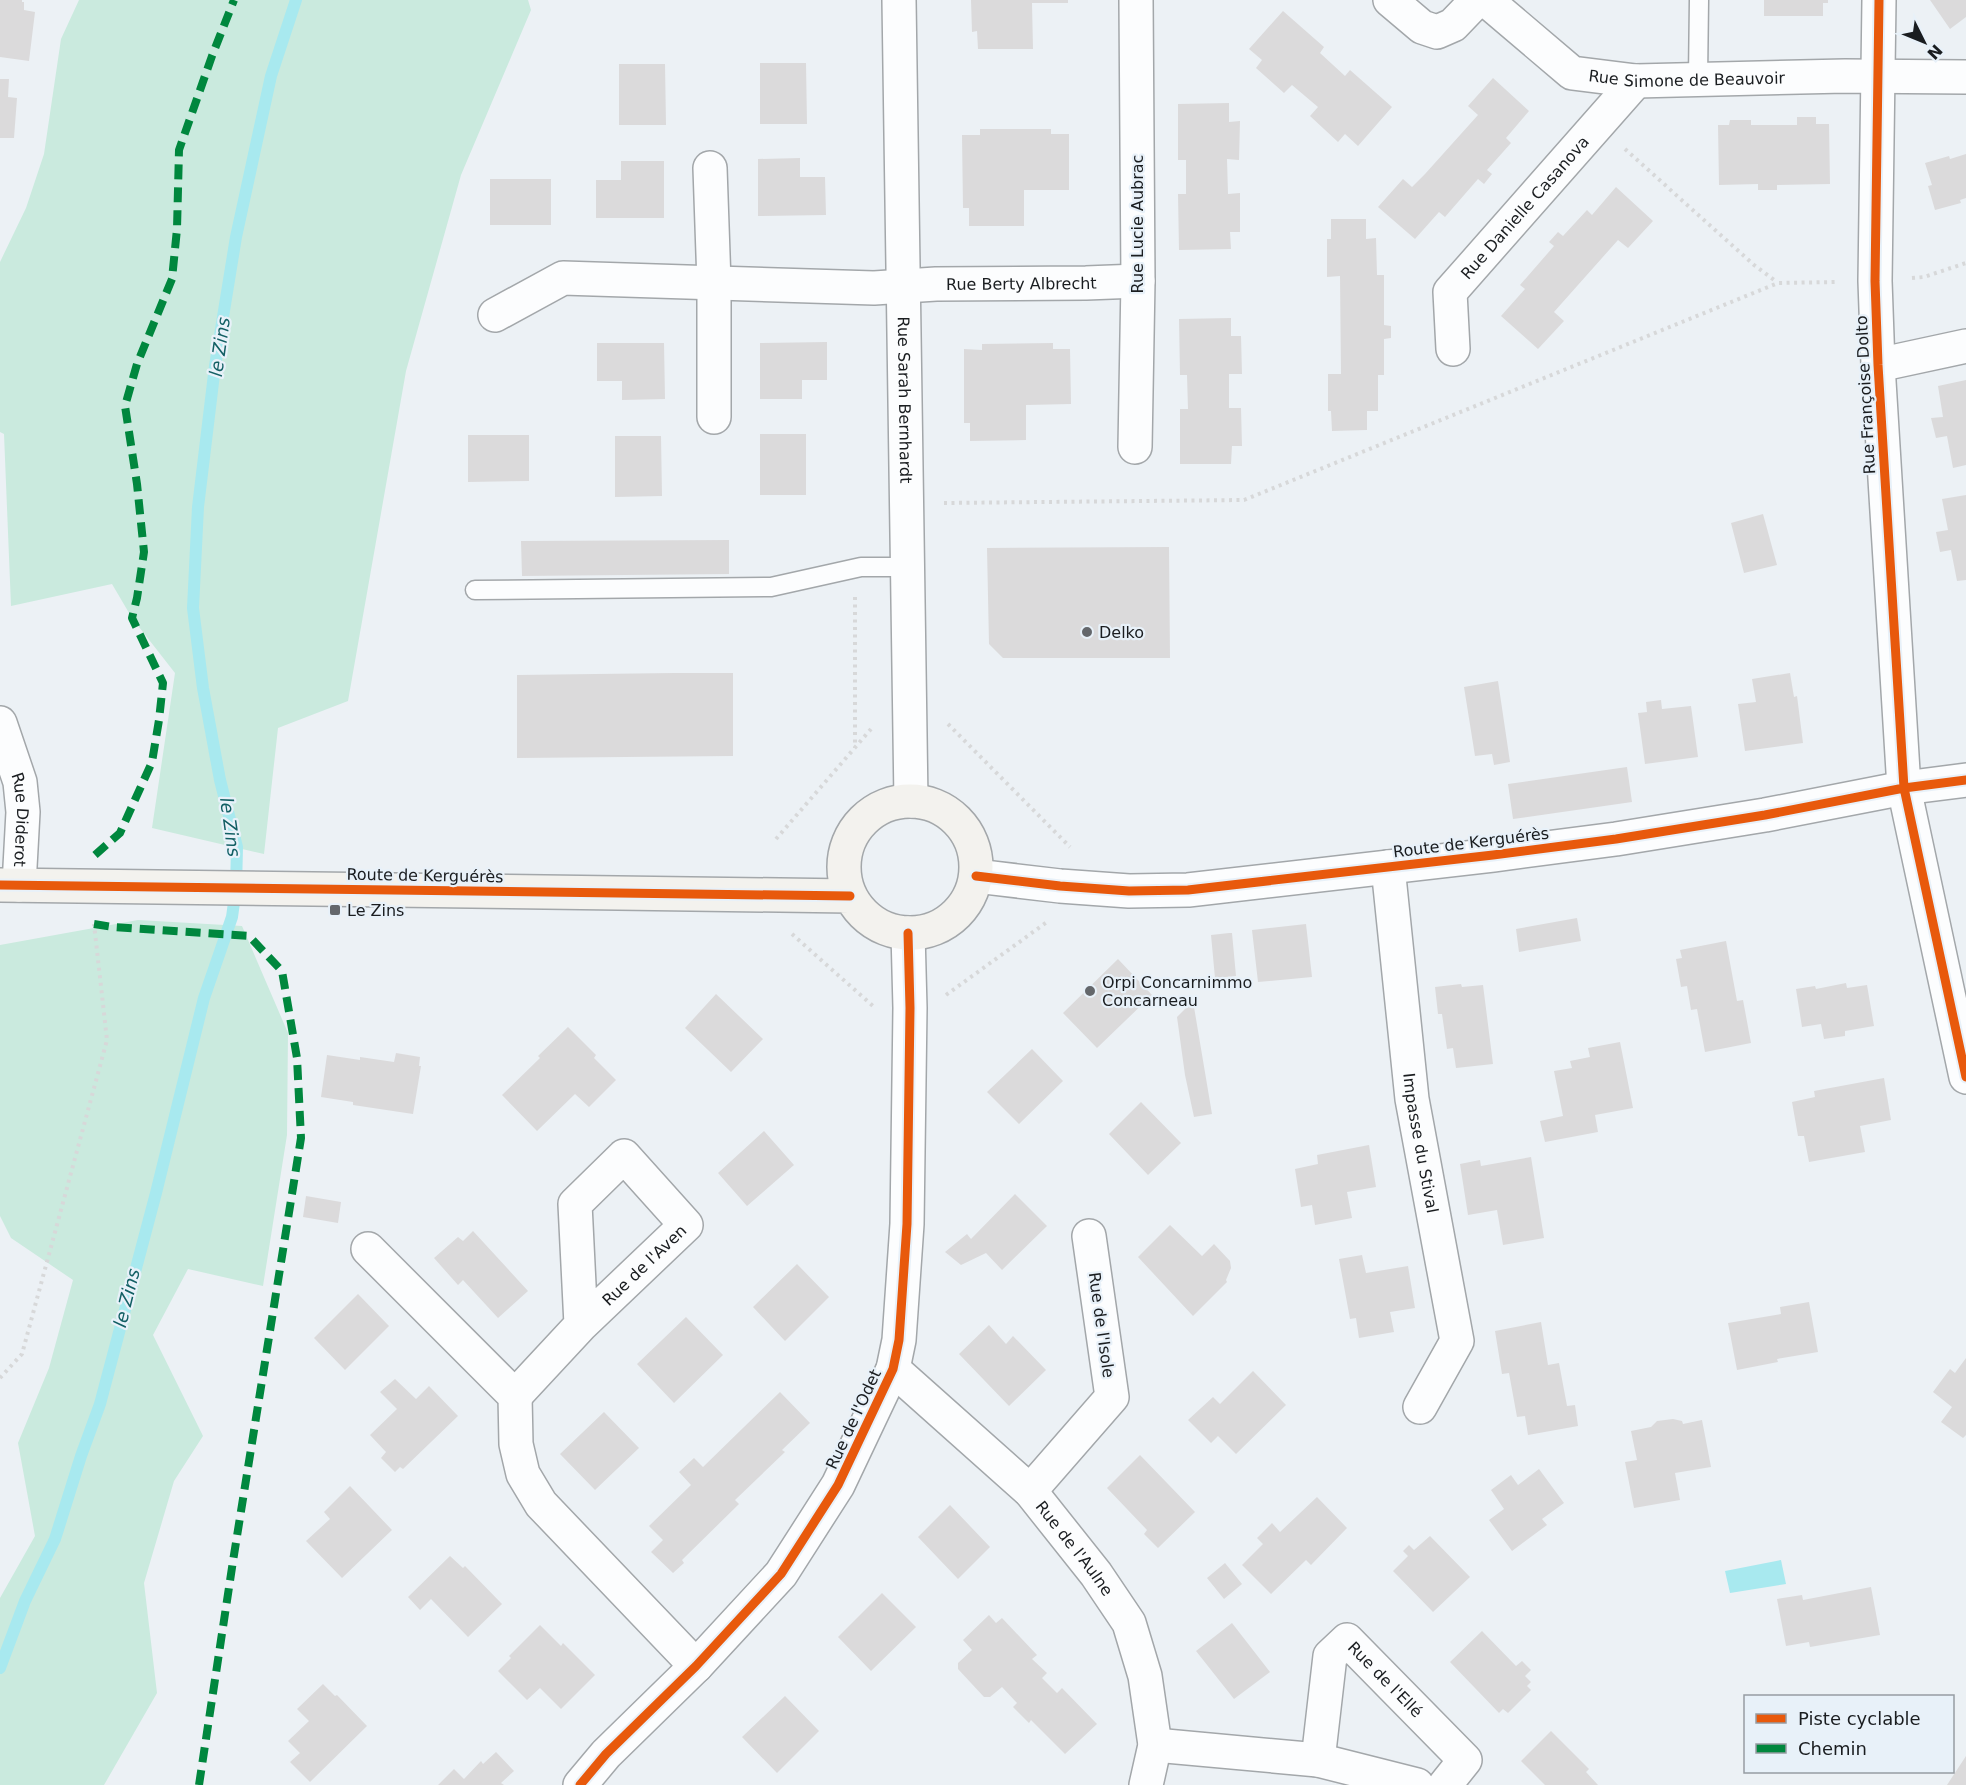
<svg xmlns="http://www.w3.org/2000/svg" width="1966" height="1785" font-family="'DejaVu Sans',sans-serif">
<rect width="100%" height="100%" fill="#ecf1f5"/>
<path fill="#caeade" d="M79,0h449l3,10 -70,165 -55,196 -58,330 -70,27 -14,126 -112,-26 23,-155 -43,-55 -20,-34 -101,22 -7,-172 -4,-2v-170l26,-54 18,-54 17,-115z
M138,920l104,6 46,107 -1,102 -24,151 -75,-17 -35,66 50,101 -29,45 -30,102 13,110 -53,92h-104v-187l35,-62 -17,-93 31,-75 24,-88 -62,-42 -11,-22v-271z"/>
<path fill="#a8e9ef" d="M1781,1560l5,24 -56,9 -5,-22z"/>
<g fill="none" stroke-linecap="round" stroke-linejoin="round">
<path stroke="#a8e9ef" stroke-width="12" d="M0,1668l25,-67 30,-62 26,-83 19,-52 56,-211 48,-195 28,-81 4,-29 1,-41 -17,-67 -17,-92 -10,-80 5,-101 17,-141 21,-129 35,-161 25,-76"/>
</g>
<path fill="#dbdadb" d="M0,0h22v2h2v8l11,2 -6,49 -29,-4z
M971,0h97v3h-36l1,46h-55l-1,-18 -5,1z
M1764,0h64v3h-5v13h-59z
M1930,0h36v17l-16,12z
M1283,11l41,36 -4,6 25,23 5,-6 42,37 -34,39 -13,-12 -7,8 -28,-26 8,-9 -26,-22 -8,8 -28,-25 6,-8 -13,-11z
M760,63h46l1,61h-47z
M619,64h46l1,61h-47z
M1493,78l36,33 -23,27 5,5 -24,27 5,4 -8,10 -6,-5 -33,38 -6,-5 -24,27 -37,-32 25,-28 9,8 13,-13 53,-59 -10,-9z
M0,79h9l-1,18 9,1 -3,40h-14z
M1229,103v19l11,-1 -1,39 -12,-1 1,35 12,-1v39h-10l1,17 -52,1 -1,-56h8v-34h-8v-56z
M1797,117h19v7h13l1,60 -53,1v5h-19v-6l-39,1 -1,-60h11l1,-5h21v5h46z
M980,129h71v5h18v56h-45v36h-55v-18h-6l-1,-73h18z
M1966,154v44l-6,2 1,3 -26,7 -7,-24 4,-1 -7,-22 24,-7 1,3z
M800,158v19h25l1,38 -68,1v-57z
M621,161h43v57h-68v-38h25z
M490,179h61v46h-61z
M1616,187l37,34 -25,27 -10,-8 -64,72 10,9 -26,28 -37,-33 24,-27 -5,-4 34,-39 -5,-4 9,-10 5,4 24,-26 5,5z
M1331,219h35v20l10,-1 1,37h7v50l7,1v12l-7,1v36h-6v36h-11v19l-35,1 -1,-20h-3v-37h13l-1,-98 -13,1v-38h4z
M1231,318v18h10l1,38h-13v34h12l1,38h-10l-1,18h-51v-55h8l-1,-34h-7l-1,-56z
M827,342v38h-25v19h-42v-56z
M597,343h67l1,56 -43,1v-19h-25z
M1053,343v6h17l1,55 -45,1v35l-56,1v-18h-6v-74l18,1v-6z
M1966,380v85l-13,3 -6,-32 -11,2 -5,-20 12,-1 -5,-31z
M760,434h46v61h-46z
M468,435h61v46l-61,1z
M615,436h46l1,60 -47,1z
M1966,495v85l-9,1 -6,-31 -11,2 -4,-20 12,-2 -6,-31z
M1763,514l14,51 -33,8 -13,-50z
M729,540v34l-207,2 -1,-35z
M1169,547l1,111h-167l-14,-14 -2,-96z
M674,673h59v83l-216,2v-83z
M1790,673l4,24 3,-1 6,47 -58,8 -7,-47 18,-2 -4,-23z
M1498,681l12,81 -16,3 -2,-11 -17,2 -11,-69z
M1661,700l1,9 29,-3 7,51 -53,7 -7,-51 9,-1 -1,-10z
M1627,767l5,35 -119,17 -5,-35z
M1577,918l4,23 -62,11 -3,-23z
M1306,924l6,53 -54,5 -6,-52z
M1229,933h3l4,43 -21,2 -4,-43z
M1726,941l11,60 6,-1 8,43 -46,9 -8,-43 -6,1 -4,-24 -6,1 -5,-28 6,-1 -2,-8z
M1118,959l34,36 -55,53 -34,-35z
M1846,983l1,5 20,-3 7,41 -29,5v5l-21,3 -3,-15 -19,3 -6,-38 19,-3 1,3z
M1461,984l1,3 21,-2 10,79 -37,4 -3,-20 -6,1 -5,-35h-4l-3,-27z
M716,994l47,45 -32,33 -46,-44z
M1193,1001l19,113 -18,3 -9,-42 -8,-58z
M568,1027l28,28 -2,3 22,22 -27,27 -14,-13 -38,37 -35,-36 38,-37 -2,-2z
M1620,1042l13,66 -38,7 3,17 -53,10 -5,-21 23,-5 -9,-45 18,-3 -2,-7 20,-4 -2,-9z
M1032,1049l31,32 -44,43 -32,-32z
M396,1053l24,4 -1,9h2l-8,48 -60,-9v-3l-32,-5 6,-42 33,5v-3l34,5z
M1884,1078l7,42 -31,6 5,26 -56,10 -5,-26h-6l-6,-34 23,-5 -1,-6z
M1141,1102l40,41 -33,32 -39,-41z
M764,1131l30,34 -47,41 -29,-33z
M1369,1145l7,42 -29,5 5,26 -37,7 -3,-20 -11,2 -6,-38 23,-5 -1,-9z
M1531,1157l13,81 -41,7 -6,-35 -29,5 -8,-51 20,-4 1,6z
M1015,1194l32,32 -45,44 -16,-17 -25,12 -16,-13 22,-18 4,5z
M306,1196l35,6 -3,21 -35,-6z
M1170,1225l32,31 12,-12 16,17 1,7 -5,12 1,2 -34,34 -55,-59z
M473,1231l55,60 -30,27 -35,-38 -5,5 -24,-27 24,-21 5,4z
M1362,1255l4,18 42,-7 7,42 -25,4 4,20 -35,6 -3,-20 -6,1 -11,-60z
M797,1264l32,33 -44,44 -32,-34z
M358,1294l31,32 -44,44 -31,-32z
M1809,1302l9,50 -41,7 1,3 -41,8 -9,-47 53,-9 -1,-7z
M686,1317l37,38 -49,48 -37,-39z
M1541,1322l7,43 11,-2 8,43 8,-1 3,21 -50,9 -3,-19 -8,1 -8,-44 -7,1 -7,-43z
M989,1325l17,19 7,-8 33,34 -37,36 -50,-52z
M1966,1358v77l-3,3 -22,-16 11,-15 -19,-15 17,-23 5,4z
M1253,1371l33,34 -50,49 -18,-18 -7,7 -23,-23 25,-23 7,7z
M395,1379l21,20 13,-13 29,30 -55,53 -3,-2 -5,5 -14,-14 5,-6 -16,-17 27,-26 -17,-17z
M780,1392l30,31 -28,27 3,2 -50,48 4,4 -57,56 2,3 -11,10 -22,-21 12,-12 -14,-14 42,-41 -12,-13 15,-14 9,9z
M604,1412l35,36 -44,42 -35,-36z
M1673,1419l9,2 1,3 19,-4 9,47 -36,6 5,27 -46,8 -9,-46 12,-2 -6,-29 20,-4 6,-6z
M1140,1455l55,57 -37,36 -14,-14 3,-4 -40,-42z
M1539,1469l25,34 -22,16 5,6 -35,26 -23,-31 15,-11 -13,-19 20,-15 7,10z
M350,1486l42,44 -50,48 -36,-37 24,-22 -6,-7z
M1317,1497l30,31 -36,37 -5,-5 -35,34 -29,-29 21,-21 -6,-6 15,-15 8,9z
M950,1505l40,42 -32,32 -40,-42z
M1430,1536l40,41 -37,35 -40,-41 15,-15 -5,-5 6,-6 5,5z
M450,1556l13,12 2,-2 37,38 -34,33 -37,-38 -11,11 -12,-13z
M1225,1563l17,21 -18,15 -17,-21z
M1871,1587l9,48 -70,12 -1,-5 -23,4 -9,-47 25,-4 1,5z
M882,1593l34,34 -45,44 -33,-34z
M989,1615l7,8 6,-5 35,37 -5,4 15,14 -5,5 15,15 5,-5 35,36 -32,30 -34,-34 -2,3 -16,-16 4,-4 -15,-16 -12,10h-6l-26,-28v-6l14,-13 -9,-10z
M1232,1623l38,49 -36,27 -38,-48z
M540,1625l21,21 2,-3 32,32 -34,34 -21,-21 -13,12 -29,-29 13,-13 -2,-2z
M1482,1631l34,35 6,-5 9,9 -6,6 6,6 -4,4 4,4 -23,23 -5,-4 -4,4 -49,-51z
M323,1684l12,12 2,-1 30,31 -57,56 -20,-20 10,-9 -12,-12 21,-20 -12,-12z
M785,1696l34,35 -42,42 -35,-36z
M1551,1731l38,38 -3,3 12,13h-53l-24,-24z
M496,1752l18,19 -13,12 3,2h-66l16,-16 10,10 17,-18 2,3z
M1966,1756v29h-19z"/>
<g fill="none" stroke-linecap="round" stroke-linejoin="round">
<defs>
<path id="service" d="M1698,78l1,-78
M475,590l296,-3 90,-20h47"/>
<g id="minor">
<path d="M1390,0l32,27 15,5 16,-7 24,-25"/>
<path id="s1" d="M1486,0l86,73 64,8 209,-5 121,1"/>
<path d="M1879,0l-4,281 3,84 26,423 62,289"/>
<path d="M710,168l4,115v134"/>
<path id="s2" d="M495,315l68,-37 311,10 62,-4 150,-1 52,-2"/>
<path id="s3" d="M1453,349l-3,-57 186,-211"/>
<path d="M1878,365l88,-19"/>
<path d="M1135,447l3,-166 -2,-281"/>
<path id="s4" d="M0,723l20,59 3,30 -4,73"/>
<path id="s5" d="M1388,867l24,232 45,242 -37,66"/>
<path d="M368,1249l147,147 1,48 7,30 18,30 155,162"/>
<path id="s6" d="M893,1369l137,122 66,83 33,49 16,53 10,69 -9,40"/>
<path id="s7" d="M515,1396l66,-71 105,-100 -62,-69 -49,48 6,121"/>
<path d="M1030,1491l82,-94 -23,-161"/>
<path d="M1155,1745l163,15 99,25"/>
<path id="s8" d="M1318,1760l12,-104 17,-16 118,120 -20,25"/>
<path d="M580,1785l26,-31 90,-88 85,-92 57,-89 55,-116 6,-29 8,-116 3,-216 -2,-75"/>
</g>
<g id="tertiary">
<path id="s9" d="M899,0l12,801"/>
<path d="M976,876l84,10 69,5 59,-1 305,-35 123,-16 149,-24 139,-27 62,-8"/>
</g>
<path id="secondary" d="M844 867a66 66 0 1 1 132 0a66 66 0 1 1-132 0Z
M0,885l850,11"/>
</defs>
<use href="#service" stroke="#a3a7aa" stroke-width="21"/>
<use href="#minor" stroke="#a3a7aa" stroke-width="36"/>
<use href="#tertiary" stroke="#a3a7aa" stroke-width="36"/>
<use href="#secondary" stroke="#a3a7aa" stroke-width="36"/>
<path stroke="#d7d8d9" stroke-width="4" stroke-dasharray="3 4.5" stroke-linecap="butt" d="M1625,149l129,116 23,17
M1912,278l12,-1 42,-14
M944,503l300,-3 534,-217 61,-1
M855,597v151
M948,724l122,123
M776,839l95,-110
M792,934l82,73
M946,995l101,-73
M0,1378l22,-24 85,-314 -13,-116"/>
<use href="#service" stroke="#fcfdfe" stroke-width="18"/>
<use href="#minor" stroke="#fcfdfe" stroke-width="33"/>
<use href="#tertiary" stroke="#fcfdfe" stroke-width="33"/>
<use href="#secondary" stroke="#f3f2ee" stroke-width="33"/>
<path stroke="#00873e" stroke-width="8" stroke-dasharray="15 8" stroke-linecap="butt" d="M95,855l25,-22 32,-71 7,-42 4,-37 -31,-65 5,-20 7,-46 -7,-68 -12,-78 12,-42 35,-85 5,-50 2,-79 33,-94 22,-56
M94,924l19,3 136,9 33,35 15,87 4,80 -68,423 -34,224"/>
<defs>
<path id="cycleway" d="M1879,0l-4,281 3,84 26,423 62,289
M976,876l84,10 69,5 59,-1 305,-35 123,-16 149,-24 139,-27 62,-8
M0,885l850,11
M580,1785l26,-31 90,-88 85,-92 57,-89 55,-116 6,-29 8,-116 3,-216 -2,-75"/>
</defs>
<use href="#cycleway" stroke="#e8f1f9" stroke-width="13"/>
<use href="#cycleway" stroke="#e8590c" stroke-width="9"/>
</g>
<g fill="#64676b" stroke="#e8f1f9" stroke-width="2">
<circle cx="1087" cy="632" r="6"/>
<rect x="329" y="904" width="12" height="12" rx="3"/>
<circle cx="1090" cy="991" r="6"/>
</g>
<g text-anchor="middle" stroke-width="4.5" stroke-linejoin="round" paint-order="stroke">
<g font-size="16" fill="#1a1d20" stroke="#e8f1f9">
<text dy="6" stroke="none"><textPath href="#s1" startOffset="228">Rue Simone de Beauvoir</textPath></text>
<text dy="6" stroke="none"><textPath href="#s3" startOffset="170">Rue Danielle Casanova</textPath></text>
<text transform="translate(1137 224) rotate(-90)" y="6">Rue Lucie Aubrac</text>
<text dy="6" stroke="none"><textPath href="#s2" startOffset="536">Rue Berty Albrecht</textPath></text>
<text transform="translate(1865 395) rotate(-93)" y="6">Rue Françoise Dolto</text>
<text dy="6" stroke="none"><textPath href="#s9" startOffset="400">Rue Sarah Bernhardt</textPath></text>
<text dy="6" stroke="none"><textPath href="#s4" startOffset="100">Rue Diderot</textPath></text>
<text transform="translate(1471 842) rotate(-7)" y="6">Route de Kerguérès</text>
<text transform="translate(425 875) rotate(1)" y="6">Route de Kerguérès</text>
<text dy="6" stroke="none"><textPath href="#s5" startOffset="278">Impasse du Stival</textPath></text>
<text dy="6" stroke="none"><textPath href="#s7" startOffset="184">Rue de l'Aven</textPath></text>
<text transform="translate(1102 1325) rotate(82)" y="6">Rue de l'Isole</text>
<text transform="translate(853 1419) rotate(-65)" y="6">Rue de l'Odet</text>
<text dy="6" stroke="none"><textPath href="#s6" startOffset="256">Rue de l'Aulne</textPath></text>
<text dy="6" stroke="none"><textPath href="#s8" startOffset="183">Rue de l'Ellé</textPath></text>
</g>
<g font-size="16" fill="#1a1d20" stroke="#e8f1f9" text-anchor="start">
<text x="1099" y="638">Delko</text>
<text x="347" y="916">Le Zins</text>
<text x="1102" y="988">Orpi Concarnimmo<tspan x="1102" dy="18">Concarneau</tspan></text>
</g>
<g font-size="18" font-style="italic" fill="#125f64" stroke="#e8f1f9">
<text transform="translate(220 347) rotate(-82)" y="6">le Zins</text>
<text transform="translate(230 827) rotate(82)" y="6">le Zins</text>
<text transform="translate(127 1298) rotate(-76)" y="6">le Zins</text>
</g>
</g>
<rect x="1744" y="1695" width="210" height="78" fill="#e8f1f9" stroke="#969ca2" stroke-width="1.5"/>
<rect x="1756" y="1714" width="30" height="9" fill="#e8590c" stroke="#969ca2" stroke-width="1.5"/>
<text x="1798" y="1725" font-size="18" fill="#1a1d20">Piste cyclable</text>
<rect x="1756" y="1744" width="30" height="9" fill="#00873e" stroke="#969ca2" stroke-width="1.5"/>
<text x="1798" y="1755" font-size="18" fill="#1a1d20">Chemin</text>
<g transform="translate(1924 42) rotate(133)" stroke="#e8f1f9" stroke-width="4.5" paint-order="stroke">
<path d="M0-4.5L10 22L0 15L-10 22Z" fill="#1a1d20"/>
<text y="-9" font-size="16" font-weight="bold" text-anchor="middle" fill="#1a1d20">N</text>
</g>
</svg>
